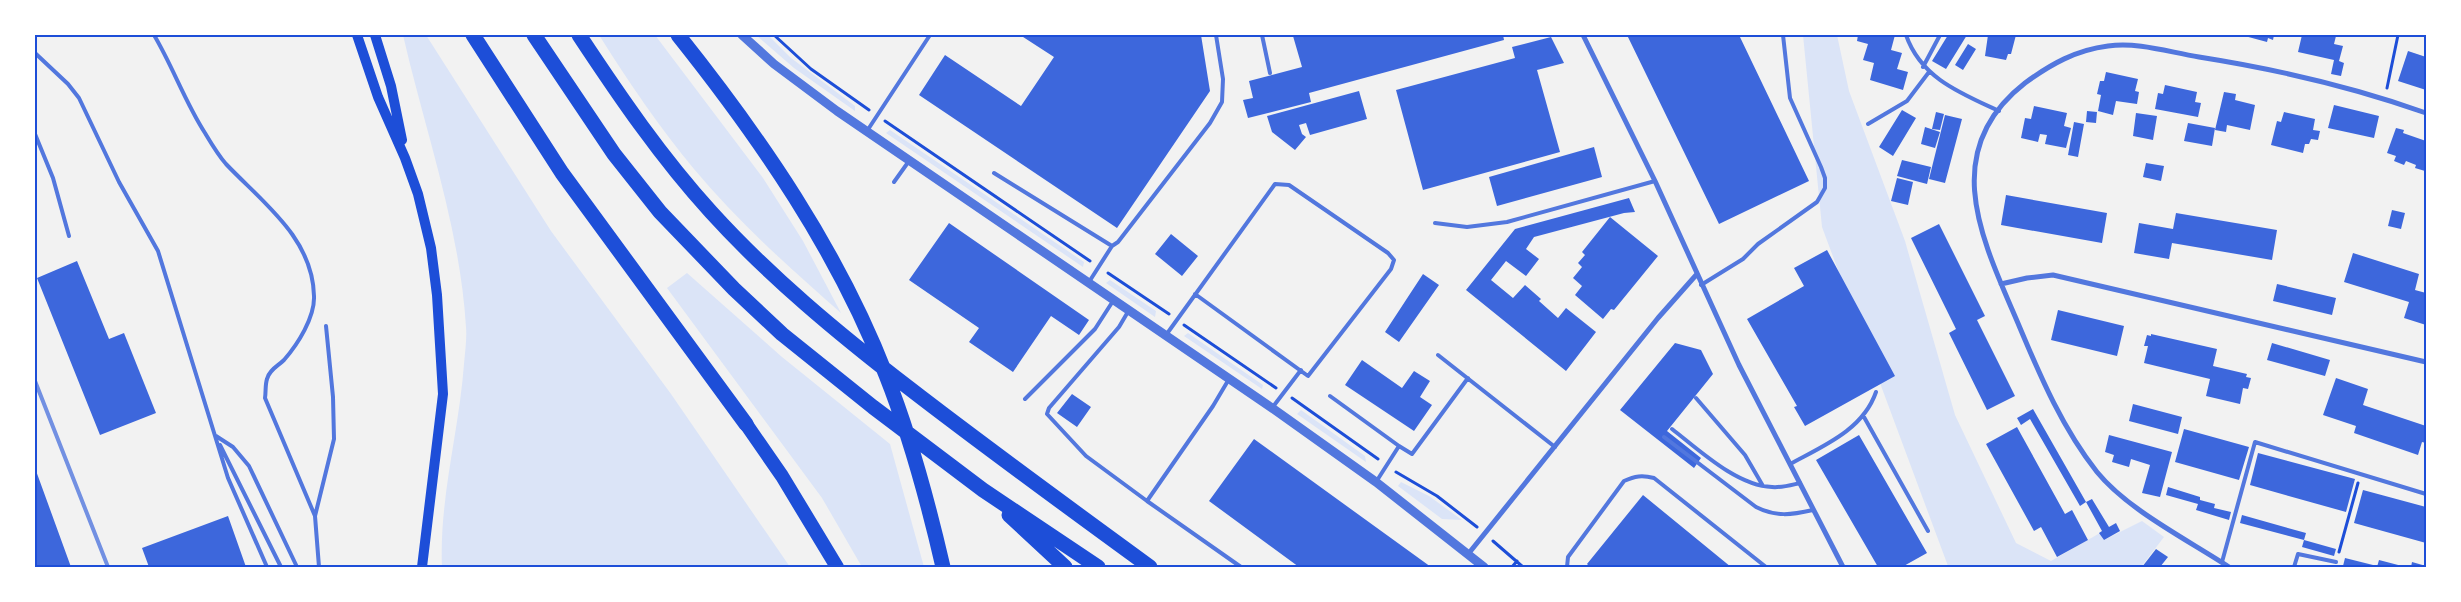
<svg xmlns="http://www.w3.org/2000/svg" width="2461" height="602" font-family="'Alegreya Sans',sans-serif">
<rect width="100%" height="100%" fill="#f2f2f2"/>
<path fill="#dbe4f7" d="M403,35h23l125,196 120,163 119,173h-348c-3,-68 17,-135 22,-203 1,-12 3,-25 2,-37 -6,-100 -41,-196 -63,-292z
M599,35h56l108,143 40,63 38,72c-51,-45 -103,-91 -147,-144 -35,-42 -66,-88 -95,-134z
M756,35h12l23,23 64,48v5l-61,-43z
M1803,35h34l12,56 56,150 50,174 61,128 35,18 49,-28 4,7 38,-19 22,16 -23,30 -193,-1 -126,-339z
M890,130l194,132 -1,5 -197,-134z
M687,273l95,84 108,87 34,123h-62l-40,-69 -155,-210z
M1110,280l46,31 -1,6 -49,-34z
M1188,333l75,52 -1,4 -78,-53z
M1301,410l64,46 1,6 -69,-48z
M1401,482l28,14 33,24 -20,-1 -44,-33z"/>
<path fill="#3d67dc" d="M1020,35h181l9,56 -93,137 -198,-133 26,-40 76,51 33,-49z
M1297,35h206l1,5 -195,53 2,9 -63,16 -5,-18 10,-2 -4,-17 53,-14 -9,-31z
M1627,35h112l70,146 -90,43z
M1858,35h37l-4,15 11,3 -5,16 11,3 -5,18 -33,-10 4,-17 -11,-3 5,-16 -11,-3z
M1948,35h19l-21,34 -14,-8z
M1988,35h28l-5,19h-3l-2,6 -21,-4z
M2241,35h33l-1,5 -5,-2 -1,4z
M2302,35l34,1 -2,8 9,2 -4,15 5,2 -3,13 -10,-2 3,-14 -36,-8z
M1551,37l13,26 -27,7 23,82 -137,38 -27,-100 119,-32 -3,-11z
M1968,44l8,5 -13,21 -8,-5z
M2408,51l18,6v33l-28,-9z
M2106,72l32,7 -3,12 4,1 -2,12 -21,-3 -3,14 -15,-4 3,-16 -4,-1 3,-13h4z
M2165,85l32,7 -2,10 6,1 -3,14 -43,-8 3,-16 5,1z
M1359,91l8,28 -57,16 -4,-12 -7,2 3,9 4,3 -11,13 -23,-18 -5,-16z
M2224,92l12,2 -1,6 20,5 -5,25 -23,-5 -1,7 -11,-2z
M2334,105l45,11 -5,22 -46,-10z
M2034,106l33,7 -3,13 7,2 -5,20 -21,-4 2,-9 -7,-1 -2,8 -17,-4 4,-20 6,1z
M1902,110l14,8 -23,38 -14,-9z
M2087,111l10,1 -1,11 -10,-1z
M1936,112l8,2 -4,16 -8,-1z
M2284,112l31,7 -2,11 7,1 -2,9 -7,-1 -2,5h-4l-2,9 -32,-8 6,-24 4,1z
M2136,113l21,3 -4,24 -20,-4z
M1945,115l17,4 -17,64 -16,-4z
M2074,122l10,2 -6,33 -10,-2z
M2188,123l27,5 -3,18 -28,-5z
M1925,127l15,5 -5,16 -14,-4z
M2396,128l8,2 -1,3 23,8 -1,30 -10,-3 1,-3 -10,-4 -2,4 -10,-4 2,-5 -9,-3z
M1594,147l8,30 -105,29 -8,-29z
M1902,160l29,7 -4,17 -30,-8z
M2146,163l18,3 -3,15 -18,-4z
M1897,178l16,4 -5,23 -17,-4z
M2006,195l101,18 -5,30 -101,-18z
M1629,198l6,14 -11,1 -90,24 -8,12 13,10 -13,17 -20,-15 -15,19 22,18 12,-13 16,14 -2,2 19,17 8,-10 30,24 -30,39 -100,-81 49,-61z
M2392,210l13,3 -4,16 -13,-3z
M2176,213l101,17 -5,30 -100,-17 -3,16 -35,-6 5,-30 34,6z
M1610,217l48,39 -44,54 -3,-1 -8,10 -28,-24 7,-9 -9,-8 9,-11 -4,-4 7,-8 -3,-3z
M949,223l140,97 -10,15 -28,-19 -38,56 -44,-30 10,-14 -70,-48z
M1939,224l46,92 -8,4 38,76 -28,14 -38,-77 7,-4 -45,-91z
M1171,234l27,22 -16,20 -27,-22z
M1827,250l68,126 -90,50 -11,-19 3,-1 -50,-87 57,-33 -10,-18z
M2353,253l66,21 -4,16 11,3v32l-22,-7 5,-16 -65,-20z
M77,261l32,78 15,-6 32,80 -56,22 -63,-157z
M1423,274l16,11 -40,57 -14,-10z
M2277,284l59,14 -4,17 -59,-14z
M2058,310l66,16 -7,30 -66,-16z
M2151,334l66,15 -4,17 34,8 -1,3 5,1 -3,11 -5,-1 -3,16 -34,-8 4,-17 -66,-16 4,-17h-4l3,-11 4,1z
M1675,343l26,7 12,24 -46,57 34,27 -7,10 -74,-58z
M2272,343l58,17 -5,16 -58,-16z
M1362,360l40,28 12,-17 16,10 -10,16 12,8 -18,26 -69,-46z
M2336,378l32,11 -5,16 63,21v17l-4,-1 -4,13 -64,-22 2,-7 -33,-11z
M1072,394l19,13 -14,20 -20,-14z
M2133,404l49,13 -4,17 -49,-13z
M2033,409l53,93 -6,4 -50,-87 -9,6 -4,-7z
M2017,427l48,87 7,-4 16,30 -31,17 -16,-30 -7,4 -48,-87z
M2184,429l65,18 -10,33 -64,-18z
M1859,435l68,118 -25,14h-24l-62,-107z
M2109,435l63,17 -12,45 -18,-4 8,-28 -19,-6 -2,8 -17,-5 2,-7 -9,-3z
M1254,439l177,128h-132l-90,-66z
M2258,453l97,26 -9,33 -96,-27z
M35,468l36,99h-36z
M2168,487l32,10v3l15,4 -1,4 17,4 -2,8 -33,-10 2,-6 -32,-9z
M2363,490l63,17v36l-72,-20z
M1643,495l88,72h-141l-3,-3z
M2092,499l17,28 7,-4 4,8 -16,9 -5,-7 3,-2 -16,-29z
M2242,515l64,18 -2,7 32,9 -2,7 -32,-9 2,-7 -64,-17z
M228,516l18,51h-97l-7,-19z
M2156,549l12,8 -8,10h-18z
M2345,558l32,8v1l-34,-1z
M2379,560l23,6v1h-25z
M2412,562l14,4v1h-15z"/>
<g fill="none" stroke-linecap="round" stroke-linejoin="round">
<path stroke="#1d4ed8" stroke-width="3" d="M774,35l37,34 58,41
M2387,88l11,-53
M885,121l205,140
M1108,273l61,41
M1184,325l92,63
M1292,398l86,61
M1396,472l41,24 40,31
M1493,541l30,26
M2339,552l19,-69
M618,567h8
M1512,567l5,-6"/>
<path stroke="#5277de" stroke-width="4" d="M154,35c19,32 31,67 51,98 6,10 13,22 21,31 36,38 87,74 88,132 1,21 -16,48 -30,64 -6,6 -15,10 -17,19 -2,6 -1,13 -2,19l50,118 4,51
M1262,35l8,38
M1906,35c15,43 54,58 93,76
M35,53l33,31 11,14 40,84 39,69 70,227 39,89
M1923,67l17,-32
M1868,124l39,-23 22,-29
M867,131l63,-96
M35,134l18,44 16,58
M994,173l118,73
M894,182l15,-21
M1435,223l32,4 40,-5 148,-41
M1089,282l23,-36 6,-4 92,-119 12,-21 1,-23 -7,-44
M1701,285l42,-26 15,-15 59,-42 8,-14v-10l-4,-11 -31,-69 -7,-63
M1129,310l-10,17 -70,81 -2,6 39,42 61,45
M1166,335l109,-151 14,1 99,68 6,7 -3,9 -83,107 -113,-82
M1438,355l117,92
M1229,379l-16,27 -66,95 94,66
M1330,396l69,50
M1696,398l49,57 18,31
M1025,399l70,-70 18,-28
M1272,408l29,-38
M1864,417l64,114
M1672,429c27,21 65,57 100,58 9,1 19,-2 28,-4
M216,436l17,11 16,19 48,101
M1664,437l92,70c20,10 35,8 57,3
M220,445l61,122
M1790,464c33,-18 73,-34 86,-72
M1376,482l23,-36 13,8 56,-76
M315,516l19,-77 -1,-42 -7,-71
M2222,562l33,-120 171,52
M1567,567l1,-10 56,-76c11,-5 18,-6 30,-3l112,89
M2294,567l4,-13 38,8"/>
<path stroke="#5277de" stroke-width="5" d="M1583,35l72,146 84,184 104,202
M2001,284l26,-6 26,-3 373,87
M1469,553l189,-235 39,-44
M2229,567c-41,-27 -101,-57 -132,-95 -34,-43 -56,-94 -77,-144 -35,-83 -85,-175 5,-245 26,-19 51,-33 83,-37 31,-4 60,6 91,11 76,12 154,30 227,56"/>
<path stroke="#5277de" stroke-width="9" d="M742,35l32,29 63,47 435,297 104,74 108,85"/>
<path stroke="#1d4ed8" stroke-width="10" d="M357,35l21,62 27,61 13,36 13,54 6,47 6,99 -21,173
M375,35l16,51 11,54"/>
<path stroke="#1d4ed8" stroke-width="14" d="M746,424l36,52 55,91"/>
<path stroke="#1d4ed8" stroke-width="15" d="M473,35l89,138 184,251
M534,35l80,119 46,58 74,77 48,45 91,73 110,83 115,77
M579,35c41,62 82,122 132,177 59,65 128,122 198,176 79,61 160,120 241,179
M678,35c83,104 160,216 208,340 25,63 42,127 57,192
M1009,515l56,52"/>
<path stroke="#7290e2" stroke-width="4" d="M35,381l73,186"/>
</g>
<rect width="2461" height="602" fill="none" stroke="#ffffff" stroke-width="72"/>
<rect x="36" y="36" width="2389" height="530" fill="none" stroke="#1d4ed8" stroke-width="2"/>
</svg>
